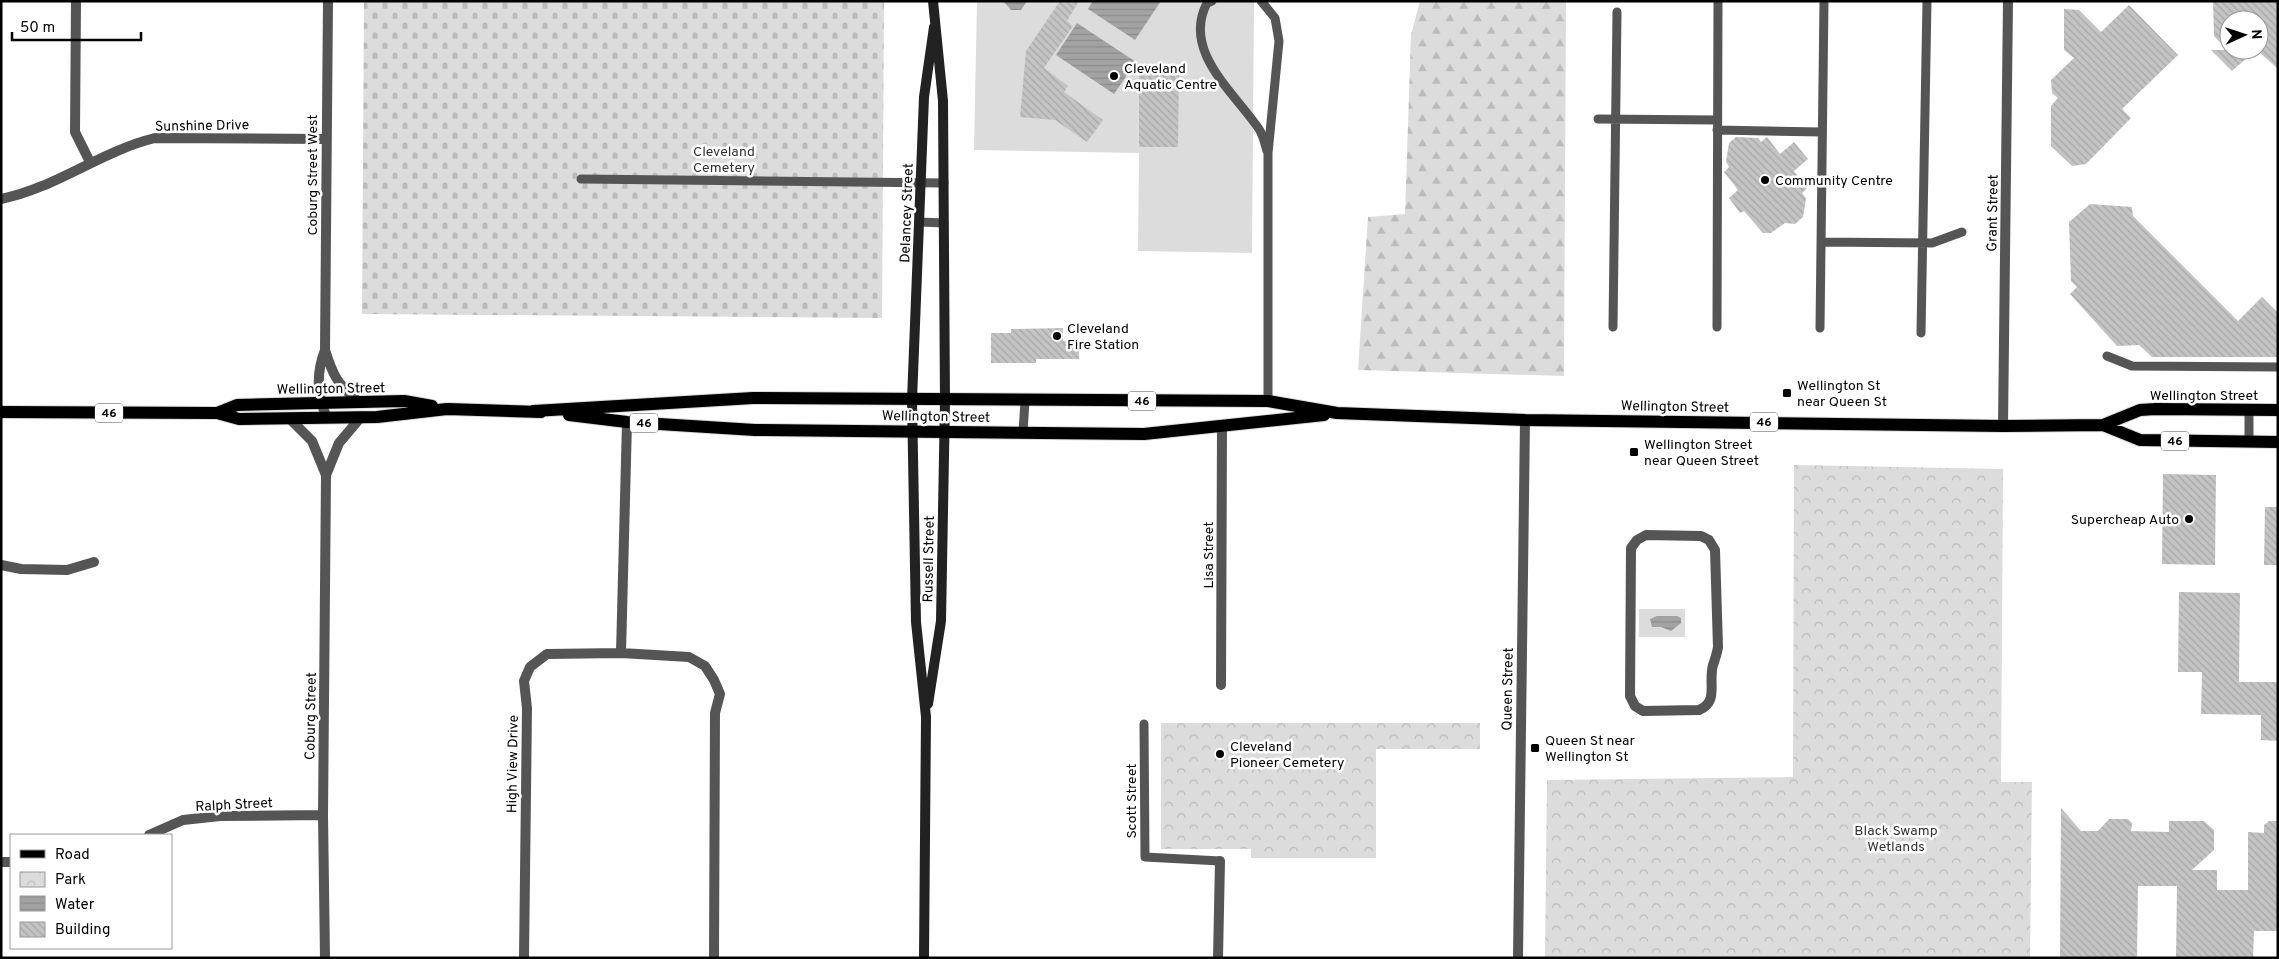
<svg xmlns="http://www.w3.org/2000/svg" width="2279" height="959" font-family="Overpass,sans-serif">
<defs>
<pattern id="forest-firs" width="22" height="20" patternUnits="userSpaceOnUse" patternTransform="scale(1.25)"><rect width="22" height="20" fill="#dcdcdc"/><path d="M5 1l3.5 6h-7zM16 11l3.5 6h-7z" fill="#bbb"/></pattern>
<pattern id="cemetery-stones" width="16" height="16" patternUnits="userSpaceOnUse" patternTransform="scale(1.25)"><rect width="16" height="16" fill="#dcdcdc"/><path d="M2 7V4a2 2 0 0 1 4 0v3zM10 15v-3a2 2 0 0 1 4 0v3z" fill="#bbb"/></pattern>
<pattern id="park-crowns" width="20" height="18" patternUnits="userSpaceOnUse" patternTransform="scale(1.25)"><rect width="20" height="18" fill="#dcdcdc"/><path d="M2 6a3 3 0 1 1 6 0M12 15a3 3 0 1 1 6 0" fill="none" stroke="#bbb"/></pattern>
<pattern id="water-rules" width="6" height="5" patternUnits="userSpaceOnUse" patternTransform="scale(1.25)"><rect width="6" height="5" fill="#a3a3a3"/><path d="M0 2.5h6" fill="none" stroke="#8b8b8b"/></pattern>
<pattern id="building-back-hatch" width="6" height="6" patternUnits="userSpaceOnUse" patternTransform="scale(1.25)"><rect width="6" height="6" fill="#c4c4c4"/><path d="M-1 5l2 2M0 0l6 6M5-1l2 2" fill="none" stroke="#a7a7a7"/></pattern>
</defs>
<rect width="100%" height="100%" fill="#fff"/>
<path fill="#dcdcdc" d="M977,1h277l-2,252 -114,-2 1,-98 -165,-3z
M1639,609h46v28h-46z"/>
<path fill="url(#forest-firs)" d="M1420,1h146l-2,375 -206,-6 10,-153 37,-3 6,-179z"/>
<path fill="url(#cemetery-stones)" d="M364,1h520l-2,317 -520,-4z"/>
<path fill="url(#park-crowns)" d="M1794,465l209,4 -2,313h31l-2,176h-485l2,-178 246,-3z
M1161,723h319v26h-104v109h-125v-9h-90z"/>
<path fill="url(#water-rules)" d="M1003,1h24l-6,9h-10z
M1093,1h68l-26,39 -47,-31z
M1077,23l59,39 -22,32 -58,-39z
M1657,616h20l4,2v5l-10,8 -10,-4h-9l-2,-8z"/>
<path fill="url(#building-back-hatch)" d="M1060,1h19l-12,20 6,5 -29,42 24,18 -4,6 39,28 -16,22 -32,-22 -35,-3 6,-66z
M2213,1h65v68l-19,-17v-32h-30v30h27l-24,21 -21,-21h16l-13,-14z
M2129,5l49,50 -56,54 9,9 -45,46 -14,2 -21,-20v-40l7,-8 -6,-5 -1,-13 23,-22 -10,-8v-41l15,1 22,22z
M1139,69l40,1 -1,77h-39z
M1736,137l22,1 3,4 6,-5 13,17 14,-12 14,17 -14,12 13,17 -5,5 4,5 -3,19 -8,7 -10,-1 -14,10h-8l-19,-22 -4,2 -11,-15 9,-8 -14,-18 5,-5 -3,-5 3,-19z
M2090,204l42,3 1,9 105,105 24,-24 16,16v44h-126l-13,-12 -22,1 -47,-52 7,-7 -6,-6 -2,-59z
M1063,328v13h16v18h-43v4h-45v-30h20v-4z
M2163,474l53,1 -1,90 -53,-1z
M2265,507h13v58h-14z
M2179,592l61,1 -1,89h39v59l-17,-1v-25l-60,-1 1,-42h-24z
M2061,808l20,23h17l11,-12h19l4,4 -1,8 38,1v-11h35l10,9v20l-22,20h25v20h31v-58l16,1v-8l5,-4h9v110h-24l-1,27h-77l1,-72h-39l-1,72h-77z"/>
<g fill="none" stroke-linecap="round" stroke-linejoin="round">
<defs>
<path id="primary" d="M534,411l219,-13 515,3 69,12 188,7 478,6 100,-1 37,-15 16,-1 122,1
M1,412l216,1 22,6 138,-2 70,-8 94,3
M217,413l20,-8 167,-4 28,5
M569,415l58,7 128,8 389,4 180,-19
M2103,425l37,15 138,2"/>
</defs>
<use href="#primary" stroke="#dbdbdb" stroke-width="14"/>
<path stroke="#555" stroke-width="9" d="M1212,1l-5,2c-25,48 26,88 52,126 4,6 6,15 8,22
M1261,1l14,17 4,23 -11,112v248
M1598,119l119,1
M1717,130l105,2
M581,179l363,4
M920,222l24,1
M1821,242l111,1 30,-11
M1613,327l4,-315
M1717,327l1,-326
M1820,328l4,-327
M1921,333l6,-332
M2107,356l25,10 146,1
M2249,409v33
M1023,432l2,-31
M1144,724l1,133 75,4"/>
<path stroke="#555" stroke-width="10" d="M76,1l-1,131 15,30
M328,1l-3,349c8,26 13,35 34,52
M1,199c55,-11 100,-48 154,-61l171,1
M325,350c-9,23 -8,46 2,68
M290,419l22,22 14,34 -3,340 2,143
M627,422l-6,231 68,4 16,9 9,14 6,14 -5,19 -1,245
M2003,426l5,-425
M326,475l13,-32 22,-26
M1646,535l55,1 8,4 6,10 3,97c-1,7 -3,12 -5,18 -5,18 6,37 -14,45l-56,1 -8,-5 -5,-10 1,-148 6,-8z
M1,565l20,4 46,1 27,-8
M1221,685l1,-259
M149,835l34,-15 37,-4 103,-1
M1,862h10
M524,958l3,-250 -3,-27 6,-14 17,-13 74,-1
M1218,958l2,-97
M1518,958l7,-538"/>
<path stroke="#222" stroke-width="10" d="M928,704l13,-83 4,-220 -2,-300 -10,-100
M924,958l2,-241 -10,-95 -4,-222 12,-303 10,-70"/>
<use href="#primary" stroke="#000" stroke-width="12"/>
</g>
<g fill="#000" stroke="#fff" stroke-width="2">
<circle cx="1114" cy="76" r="5"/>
<circle cx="1765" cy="180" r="5"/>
<circle cx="1057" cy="336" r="5"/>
<rect x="1782" y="388" width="10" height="10" rx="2.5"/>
<rect x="1629" y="447" width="10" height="10" rx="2.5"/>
<circle cx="2189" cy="519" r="5"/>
<rect x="1530" y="743" width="10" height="10" rx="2.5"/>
<circle cx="1220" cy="754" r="5"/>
</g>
<g text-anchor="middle" stroke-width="5" stroke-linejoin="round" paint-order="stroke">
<g fill="#fff" stroke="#4c4c4c" stroke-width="1">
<rect x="1128" y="391.5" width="28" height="19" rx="4"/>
<rect x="95" y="403.5" width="28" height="19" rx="4"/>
<rect x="1750" y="412.5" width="28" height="19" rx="4"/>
<rect x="630" y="413.5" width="28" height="19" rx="4"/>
<rect x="2161" y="431.5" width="28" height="19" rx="4"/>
</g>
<g font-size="12" font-weight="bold" fill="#000">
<text x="1142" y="405">46</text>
<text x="109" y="417">46</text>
<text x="1764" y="426">46</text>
<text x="644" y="427">46</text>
<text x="2175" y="445">46</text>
</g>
<g font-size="14" fill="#000" stroke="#fff" text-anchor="start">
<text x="1124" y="73">Cleveland<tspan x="1124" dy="16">Aquatic Centre</tspan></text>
<text x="1775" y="185">Community Centre</text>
<text x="1067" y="333">Cleveland<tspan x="1067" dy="16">Fire Station</tspan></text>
<text x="1797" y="390">Wellington St<tspan x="1797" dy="16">near Queen St</tspan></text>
<text x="1644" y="449">Wellington Street<tspan x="1644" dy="16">near Queen Street</tspan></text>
<text x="2179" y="524" text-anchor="end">Supercheap Auto</text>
<text x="1545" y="745">Queen St near<tspan x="1545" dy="16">Wellington St</tspan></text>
<text x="1230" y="751">Cleveland<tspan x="1230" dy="16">Pioneer Cemetery</tspan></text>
</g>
<g font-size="14" fill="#000" stroke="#fff">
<text transform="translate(202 125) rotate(-1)" y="5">Sunshine Drive</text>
<text transform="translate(312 175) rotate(-90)" y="5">Coburg Street West</text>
<text transform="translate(906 213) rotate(-88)" y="5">Delancey Street</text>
<text transform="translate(1992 213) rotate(-89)" y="5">Grant Street</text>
<text transform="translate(331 388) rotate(-1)" y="5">Wellington Street</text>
<text x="2204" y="400">Wellington Street</text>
<text transform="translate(1675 406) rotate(1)" y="5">Wellington Street</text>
<text transform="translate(936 416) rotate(1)" y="5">Wellington Street</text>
<text transform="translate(1208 555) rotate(-90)" y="5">Lisa Street</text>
<text transform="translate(928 559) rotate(-89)" y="5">Russell Street</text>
<text transform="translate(1507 689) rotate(-89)" y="5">Queen Street</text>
<text transform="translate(310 716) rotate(-89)" y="5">Coburg Street</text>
<text transform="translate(512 764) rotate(-89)" y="5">High View Drive</text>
<text transform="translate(1131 801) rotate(-90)" y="5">Scott Street</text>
<text transform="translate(234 804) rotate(-3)" y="5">Ralph Street</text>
</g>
<g font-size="14" fill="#333" stroke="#fff">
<text x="724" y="156">Cleveland<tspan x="724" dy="16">Cemetery</tspan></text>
<text x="1896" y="835">Black Swamp<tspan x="1896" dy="16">Wetlands</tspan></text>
</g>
</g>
<rect width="2279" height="959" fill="none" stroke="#000000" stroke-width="5"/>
<rect x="10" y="834" width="162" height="115" fill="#ffffff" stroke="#999999"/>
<rect x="20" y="850" width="25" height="8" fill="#000000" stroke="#999999"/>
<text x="55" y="859" font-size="15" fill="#000000">Road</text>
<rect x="20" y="872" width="25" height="15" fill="url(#park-crowns)" stroke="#999999"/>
<text x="55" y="884" font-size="15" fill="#000000">Park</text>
<rect x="20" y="896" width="25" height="15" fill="url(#water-rules)" stroke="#999999"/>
<text x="55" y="909" font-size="15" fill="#000000">Water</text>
<rect x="20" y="922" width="25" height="15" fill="url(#building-back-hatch)" stroke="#999999"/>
<text x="55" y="934" font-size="15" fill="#000000">Building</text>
<g transform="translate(2244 35) rotate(87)"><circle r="24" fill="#ffffff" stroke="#999999"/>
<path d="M0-4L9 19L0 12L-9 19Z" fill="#000000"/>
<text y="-8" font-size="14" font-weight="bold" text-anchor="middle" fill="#000000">N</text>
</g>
<path d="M12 32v8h129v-8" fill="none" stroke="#000000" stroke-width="2.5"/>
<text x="20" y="32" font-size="15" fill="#000000" stroke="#ffffff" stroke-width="4" paint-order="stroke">50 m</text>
</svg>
